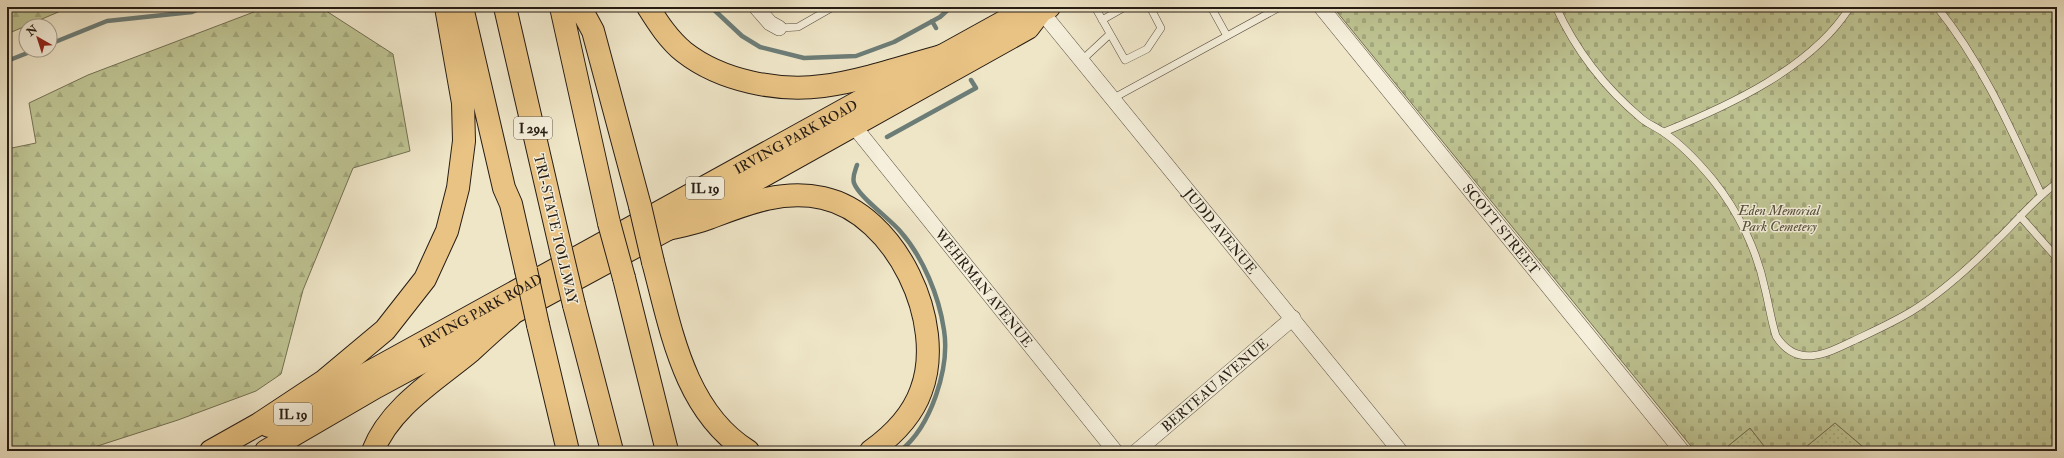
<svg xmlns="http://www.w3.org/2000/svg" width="2064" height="458" font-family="'IM FELL Double Pica',serif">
<defs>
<pattern id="green-dots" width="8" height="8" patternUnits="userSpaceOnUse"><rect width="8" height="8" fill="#bec392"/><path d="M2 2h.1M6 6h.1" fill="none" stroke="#a3a77d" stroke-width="1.8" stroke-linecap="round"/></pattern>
<pattern id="forest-firs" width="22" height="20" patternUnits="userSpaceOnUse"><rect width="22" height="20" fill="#bec392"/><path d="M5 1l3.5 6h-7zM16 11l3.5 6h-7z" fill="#a3a77d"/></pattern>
<pattern id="cemetery-stones" width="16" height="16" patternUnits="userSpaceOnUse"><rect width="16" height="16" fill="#bec392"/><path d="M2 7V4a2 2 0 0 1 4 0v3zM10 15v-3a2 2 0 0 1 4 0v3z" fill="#a3a77d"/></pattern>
</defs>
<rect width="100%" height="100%" fill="#efe6c8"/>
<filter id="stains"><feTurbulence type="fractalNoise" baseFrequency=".005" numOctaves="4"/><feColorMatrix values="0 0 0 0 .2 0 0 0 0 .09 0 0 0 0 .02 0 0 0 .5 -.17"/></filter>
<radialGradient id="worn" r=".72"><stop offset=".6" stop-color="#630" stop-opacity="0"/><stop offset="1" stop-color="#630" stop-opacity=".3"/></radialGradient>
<path fill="url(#green-dots)" stroke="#727053" d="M1835,423l33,28h-67z
M1750,428l18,23h-46z"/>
<path fill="url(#forest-firs)" stroke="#727053" d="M7,7h63l-63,27z
M267,7h53l73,47 17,97 -57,17 -50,122 -22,84 -25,17 -78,29 -96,31h-75v-302l29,-6 -7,-40 59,-28z"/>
<path fill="url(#cemetery-stones)" stroke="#727053" d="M1333,7h724v444h-189l-33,-28 -34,28h-33l-18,-23 -28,23h-27z"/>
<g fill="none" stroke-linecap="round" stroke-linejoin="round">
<path stroke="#6c7d78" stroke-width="4.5" d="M711,7l31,29 18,11 44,11 52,-2 38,-14 46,-25 11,-10
M932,21l4,7
M50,44l57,-23 85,-9 12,-5
M7,61l28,-11
M887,137l89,-49 -5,-8
M857,165c-2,6 -5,12 -3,18 5,14 35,35 46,48 23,26 39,65 44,99 6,38 -13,97 -44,121"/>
<defs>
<path id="lane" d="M1095,7l30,53 22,-11 14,-21 -11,-21
M1211,7l16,29
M1556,7c20,44 49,81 86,112 6,5 14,8 21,13 18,12 36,31 50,48 25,31 44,70 52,109 4,16 6,31 11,47 21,33 50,18 79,4 19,-9 39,-18 57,-29 31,-19 60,-46 86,-72 20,-19 36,-40 59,-56
M1937,7c46,57 74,122 104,187
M1102,20l23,-13
M779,28l19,-1 35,-20
M1081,61l29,-27
M1112,99l168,-92
M1664,132c64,-26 148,-64 186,-125
M2020,216l37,42"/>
<g id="street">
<path d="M756,7l14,16 9,5"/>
<path id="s1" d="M1321,7l361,444"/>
<path id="s2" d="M1041,11l359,440"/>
<path id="s3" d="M853,125l262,326"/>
<path id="s4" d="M1137,451l156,-133"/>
</g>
<g id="primary">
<path id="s5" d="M269,426l23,-11 726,-401 23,-3 8,-4"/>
<path d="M266,451l110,-64 292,-158 360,-201 13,-17"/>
</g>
<path id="highway" d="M462,7l42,181 7,16 15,66
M505,7l56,243
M561,7l48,216
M580,7l13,24 47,175
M648,7c10,16 21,33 36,45 37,29 94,40 139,34 39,-5 86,-21 125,-32
M668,229c13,-3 28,-6 41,-11 37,-14 73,-29 114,-20 73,16 124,125 98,193 -9,25 -29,45 -50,60
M653,262c18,67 31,149 95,189
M624,278l43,173
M574,305l38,146
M538,325l30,126
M211,451l48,-27 65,-43 61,-51 40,-51 22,-48 11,-43 6,-47 -1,-38 -17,-96
M373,451c17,-44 63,-71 98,-100 13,-12 26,-24 39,-35"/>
</defs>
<use href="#lane" stroke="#584e41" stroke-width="8"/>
<use href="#street" stroke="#584e41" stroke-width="16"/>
<use href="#primary" stroke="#261c14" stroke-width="24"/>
<use href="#highway" stroke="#261c14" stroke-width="24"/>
<use href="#lane" stroke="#f5efdb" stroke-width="7"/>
<use href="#street" stroke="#f5efdb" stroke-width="15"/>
<use href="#primary" stroke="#e8c384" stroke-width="22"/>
<use href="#highway" stroke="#e8c384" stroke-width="22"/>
<defs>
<path id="highway-bridge" d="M640,206l13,56
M609,223l15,55
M561,250l13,55
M526,270l12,55"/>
</defs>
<use href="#highway-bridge" stroke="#261c14" stroke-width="24" stroke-linecap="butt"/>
<use href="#highway-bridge" stroke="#e8c384" stroke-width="22"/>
</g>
<g text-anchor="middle" stroke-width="3" stroke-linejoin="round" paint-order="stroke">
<g fill="#f5efdb" stroke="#645b50" stroke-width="1">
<rect x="514" y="117" width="38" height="22" rx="3"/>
<rect x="686" y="177" width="38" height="22" rx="3"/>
<rect x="274" y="403" width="38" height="22" rx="3"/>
</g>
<g font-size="13" font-weight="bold" fill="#261c14">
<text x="533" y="133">I 294</text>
<text x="705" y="193">IL 19</text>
<text x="293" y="419">IL 19</text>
</g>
<g font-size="14" fill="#261c14" stroke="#f5efdb">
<text dy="5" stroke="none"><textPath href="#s5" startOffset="601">IRVING PARK ROAD</textPath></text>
<text transform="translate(556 229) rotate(77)" y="5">TRI-STATE TOLLWAY</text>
<text dy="5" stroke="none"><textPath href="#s1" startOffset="286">SCOTT STREET</textPath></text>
<text dy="5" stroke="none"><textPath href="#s2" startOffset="284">JUDD AVENUE</textPath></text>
<text dy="5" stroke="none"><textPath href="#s3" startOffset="209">WEHRMAN AVENUE</textPath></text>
<text dy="5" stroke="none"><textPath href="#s5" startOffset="241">IRVING PARK ROAD</textPath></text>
<text dy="5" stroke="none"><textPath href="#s4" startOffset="102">BERTEAU AVENUE</textPath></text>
</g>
<g font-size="14" font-style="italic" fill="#544e3a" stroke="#f5efdb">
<text x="1779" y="215">Eden Memorial<tspan x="1779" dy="16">Park Cemetery</tspan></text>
</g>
</g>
<rect width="2064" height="458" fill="none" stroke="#efe6c8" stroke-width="24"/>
<rect x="8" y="8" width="2048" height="442" fill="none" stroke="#261c14" stroke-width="2"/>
<rect x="12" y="12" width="2040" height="434" fill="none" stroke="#261c14"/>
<g transform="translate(38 38) rotate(321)"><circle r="19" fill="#f5efdb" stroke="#a29b8b"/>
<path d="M0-3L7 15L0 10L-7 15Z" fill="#8f2418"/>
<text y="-6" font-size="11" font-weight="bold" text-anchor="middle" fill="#261c14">N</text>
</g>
<rect width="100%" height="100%" filter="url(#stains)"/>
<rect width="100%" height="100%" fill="url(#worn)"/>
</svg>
